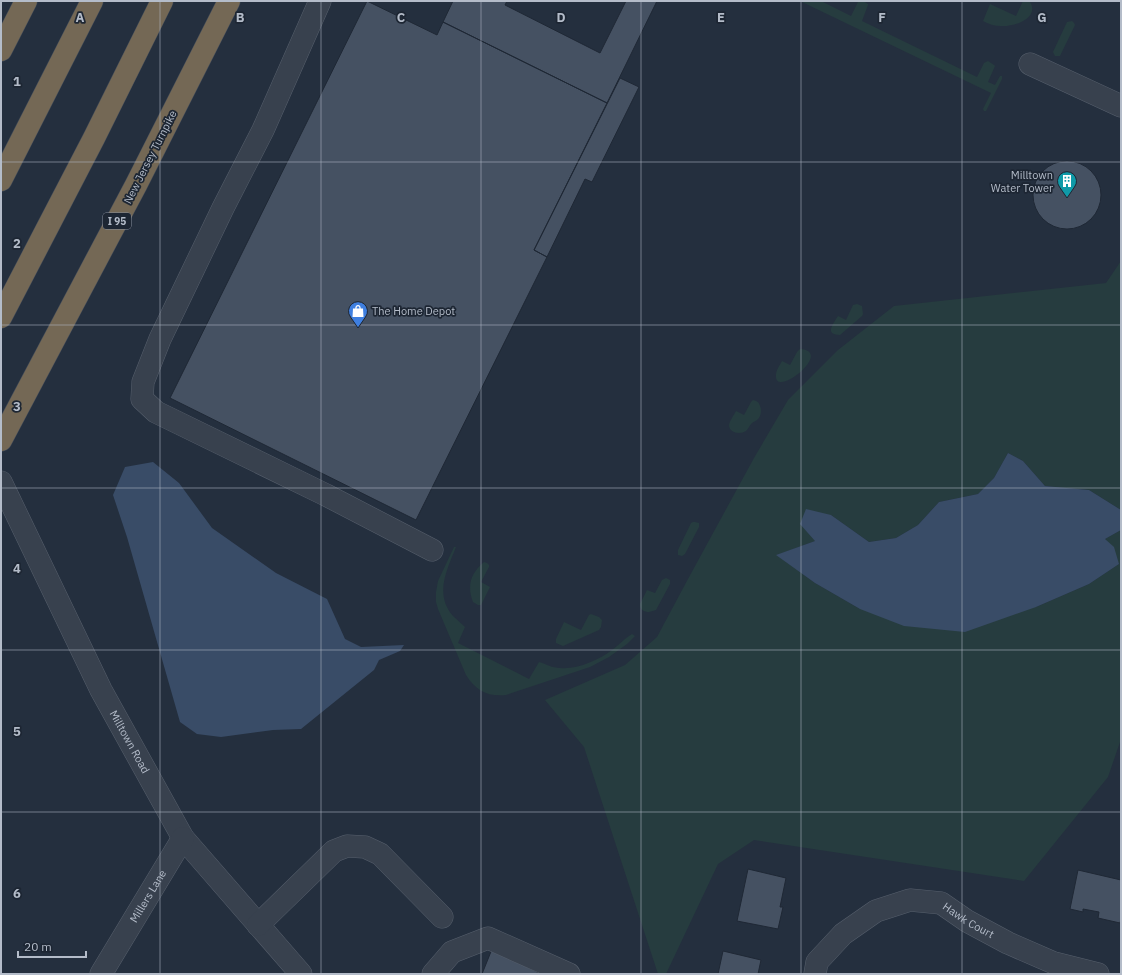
<svg xmlns="http://www.w3.org/2000/svg" width="1122" height="975" font-family="'IBM Plex Sans',sans-serif">
<rect width="100%" height="100%" fill="#242f3e"/>
<path fill="#263c3f" d="M800,1h21l30,15 7,-14 2,-1h3l5,3v1l-6,16 115,56 7,-14 4,-2 6,4 1,1 -7,16 7,3 5,-9h2v3l-16,32h-2l-1,-2 8,-16z
M1023,1l7,1c10,16 -16,25 -29,24 -6,0 -13,-2 -18,-5l7,-17 26,12z
M1072,21l2,2 1,2 -15,31h-5l-2,-4 14,-30z
M1121,261v249l-32,-20 -44,-4 -22,-25 -15,-8 -14,25 -16,16 -39,8 -21,23 -22,13 -27,4 -38,-27 -16,26 -38,14 38,28 45,26 176,-2 53,-23 30,-20 -14,-25 16,-9v178l-1,2v32l-12,35 -84,104 -270,-41 -36,24 -52,110h-8l-74,-227 -39,-47 80,-35 32,-28 31,-58 66,-121 34,-58 50,-50 56,-44 212,-23z
M857,304l5,2 1,8 -1,2 -22,19c-16,0 -7,-11 -2,-19l8,4 7,-15z
M800,349c35,2 -26,51 -24,26 0,-5 4,-10 6,-14l8,4 7,-13z
M753,400c4,1 6,2 7,6 2,4 1,11 -3,14 -1,1 -4,2 -5,3 -2,2 -4,6 -6,8 -6,4 -17,2 -17,-6 1,-5 5,-10 7,-14l8,4 7,-13z
M693,522h2l4,1v4l-14,27 -3,2 -4,-1v-5l13,-27z
M454,547h2c-9,23 -22,47 -3,69 4,4 8,7 12,11l-7,16 71,36 10,-17c7,2 13,6 21,6 16,2 39,-8 52,-18 7,-5 13,-12 20,-16l3,2 -8,8 -18,13 -19,10 -84,28c-18,2 -30,-4 -40,-20l-28,-66 -2,-7v-10l2,-11z
M484,562l3,1 2,2v2l-8,15 9,5 -9,18h-3l-5,-3c-6,-16 -3,-28 11,-40z
M666,578l4,2v4l-14,26 -7,2c-5,0 -9,-2 -9,-8l7,-14 8,3 7,-13z
M591,614l8,3 3,3 -1,7 -2,3 -36,16 -7,-3v-4l8,-17 17,8 8,-15z"/>
<path fill="#394c67" d="M1008,453l15,8 22,25 44,4 32,20v20l-16,9 9,8 5,17 -30,20 -53,23 -71,25 -61,-6 -44,-17 -45,-26 -39,-28 39,-14 -15,-17 6,-15 25,6 38,27 27,-4 22,-13 21,-23 39,-8 16,-16z
M153,462l26,21 33,45 64,45 51,26 18,40 16,8 43,-2 -4,6 -21,9 -5,10 -73,59 -28,1 -52,7 -24,-3 -17,-12 -53,-185 -14,-42 12,-28z"/>
<path fill="#455162" stroke="#1f2835" d="M367,1l70,34 6,-13 164,81 -73,147 13,7 -131,263 -246,-122z
M453,1h54l-2,4 95,48 26,-52h31l-50,102 -164,-81z
M620,78l19,9 -47,95 -7,-3 -38,78 -13,-7z
M1033 195a34 34 0 1 1 68 0a34 34 0 1 1-68 0Z
M748,869l38,9 -6,29h3l-5,22 -41,-8z
M1078,870l43,10v39l-1,4 -22,-5 1,-6 -16,-3v3l-13,-3z
M492,949l49,25h-59z
M723,951l38,9 -3,14h-40z"/>
<g fill="none" stroke-linecap="round" stroke-linejoin="round">
<defs>
<g id="minor">
<path d="M320,1l-57,129 -40,78 -63,131 -17,43 -1,17 14,13 170,83 106,55"/>
<path d="M1030,64l91,42"/>
<path id="s1" d="M1,482l100,208 82,148 118,136"/>
<path d="M258,925l76,-74 13,-5 18,1 15,7 62,63"/>
<path id="s2" d="M101,974l82,-136"/>
<path d="M433,974l19,-22 36,-14 81,36"/>
<path id="s3" d="M815,974l2,-12 26,-28 33,-23 34,-11 31,3 26,18 41,22 46,20 44,11"/>
</g>
<path id="highway" d="M1,50l25,-49
M1,180l91,-179
M1,317l93,-179 68,-137
M1,440l135,-255 93,-184"/>
</defs>
<use href="#minor" stroke="#565f6c" stroke-width="23"/>
<use href="#highway" stroke="#434c59" stroke-width="23"/>
<use href="#minor" stroke="#38414e" stroke-width="22"/>
<use href="#highway" stroke="#746855" stroke-width="22"/>
</g>
<path fill="none" stroke="#b4bcc9" stroke-width="1" stroke-opacity="0.55" d="M160,1v973M321,1v973M481,1v973M641,1v973M801,1v973M962,1v973M1,162h1120M1,325h1120M1,488h1120M1,650h1120M1,812h1120"/>
<defs>
<symbol id="building-pin" viewBox="-11 -11 22 30"><path d="M0 17L-7.5 6A9.5 9.5 0 1 1 7.5 6Z" fill="#0f9aa8" stroke="#1d2633"/><path d="M-4-6H4V6H1V3H-1V6H-4ZM-2.5-4.3h1.7v1.8h-1.7ZM.8-4.3h1.7v1.8H.8ZM-2.5-1h1.7V.8h-1.7ZM.8-1h1.7V.8H.8Z" fill="#fff"/></symbol>
<symbol id="shop-pin" viewBox="-11 -11 22 30"><path d="M0 17L-7.5 6A9.5 9.5 0 1 1 7.5 6Z" fill="#3f7fe0" stroke="#1d2633"/><path d="M-5-2.5h2.3a2.7 3.5 0 0 1 5.4 0H5L5.5 6h-11ZM-1.5-2.5h3a1.5 2.3 0 0 0-3 0Z" fill="#fff"/></symbol>
</defs>
<g fill-rule="evenodd">
<use href="#building-pin" x="1056" y="170" width="22" height="30"/>
<use href="#shop-pin" x="347" y="300" width="22" height="30"/>
</g>
<g text-anchor="middle" stroke-width="3.5" stroke-linejoin="round" paint-order="stroke">
<rect fill="#1d2633" stroke="#878f9c" stroke-width="1" x="103" y="213" width="28" height="16" rx="3"/>
<g font-size="10" font-weight="bold" fill="#b4bcc9">
<text x="117" y="225">I 95</text>
</g>
<g font-size="11" fill="#b4bcc9" stroke="#1d2633">
<text transform="translate(150 157) rotate(-63)" y="4">New Jersey Turnpike</text>
<text dy="4" stroke="none"><textPath href="#s1" startOffset="290">Milltown Road</textPath></text>
<text dy="4" stroke="none"><textPath href="#s2" startOffset="91">Millers Lane</textPath></text>
<text dy="4" stroke="none"><textPath href="#s3" startOffset="190">Hawk Court</textPath></text>
</g>
<g font-size="11" fill="#b4bcc9" stroke="#1d2633" text-anchor="end">
<text x="1053" y="179">Milltown<tspan x="1053" dy="13">Water Tower</tspan></text>
<text x="372" y="315" text-anchor="start">The Home Depot</text>
</g>
</g>
<g font-size="13" text-anchor="middle" font-weight="bold" fill="#b4bcc9" stroke="#1d2633" stroke-width="3.5" stroke-linejoin="round" paint-order="stroke">
<text x="80" y="22">A</text>
<text x="240" y="22">B</text>
<text x="401" y="22">C</text>
<text x="561" y="22">D</text>
<text x="721" y="22">E</text>
<text x="882" y="22">F</text>
<text x="1042" y="22">G</text>
<text x="17" y="86">1</text>
<text x="17" y="248">2</text>
<text x="17" y="411">3</text>
<text x="17" y="573">4</text>
<text x="17" y="736">5</text>
<text x="17" y="898">6</text>
</g>
<rect width="1122" height="975" fill="none" stroke="#b4bcc9" stroke-width="4"/>
<path d="M18 951v6h68v-6" fill="none" stroke="#b4bcc9" stroke-width="2"/>
<text x="24" y="951" font-size="12" fill="#b4bcc9" stroke="#1d2633" stroke-width="3" paint-order="stroke">20 m</text>
</svg>
